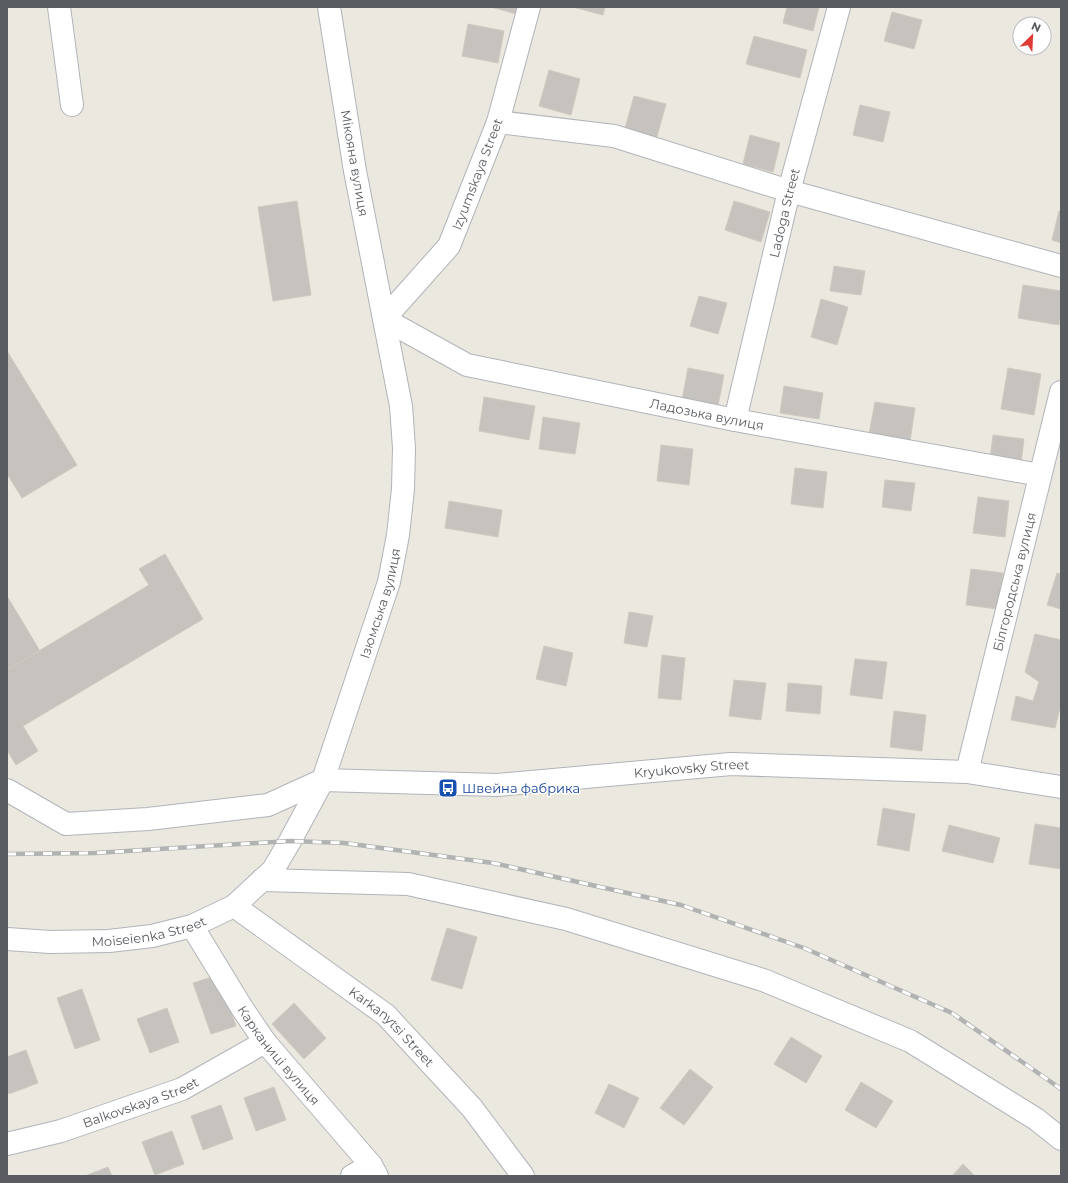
<svg xmlns="http://www.w3.org/2000/svg" width="1068" height="1183" font-family="Montserrat,sans-serif">
<rect width="100%" height="100%" fill="#ebe8e0"/>
<path fill="#c6c3be" stroke="#cfcabf" d="M491,7h27l-2,7z
M573,7h32l-2,8z
M787,7h32l-6,24 -30,-8z
M892,12l30,8 -8,29 -30,-8z
M468,24l36,7 -6,32 -36,-7z
M754,36l53,14 -7,28 -54,-14z
M549,70l31,9 -9,36 -32,-9z
M634,96l32,8 -10,36 -32,-8z
M860,105l30,7 -7,30 -30,-7z
M750,135l30,8 -7,29 -30,-8z
M297,201l14,94 -38,6 -15,-94z
M734,201l36,11 -9,30 -36,-12z
M1059,211h2v32l-9,-3z
M834,266l31,5 -4,24 -31,-4z
M1023,285l38,6v21l-2,13 -41,-7z
M699,296l28,7 -9,31 -28,-8z
M821,299l27,8 -11,38 -26,-8z
M7,351l70,114 -55,33 -15,-24z
M688,368l36,7 -6,31 -36,-6z
M1008,368l33,6 -7,41 -33,-6z
M784,386l39,7 -4,26 -39,-6z
M484,397l51,9 -6,34 -50,-9z
M875,402l40,6 -5,33 -41,-7z
M543,417l37,6 -5,31 -36,-5z
M993,435l31,4 -3,24 -31,-4z
M661,445l32,4 -4,36 -32,-4z
M795,468l32,4 -4,36 -32,-4z
M885,480l30,3 -4,28 -29,-4z
M978,497l31,4 -4,36 -32,-4z
M449,501l53,9 -4,27 -53,-9z
M165,554l38,65 -180,107 15,25 -22,14 -9,-15v-80l142,-85 -10,-16z
M971,569l32,4 -5,36 -32,-4z
M1057,573l4,1v35l-14,-4z
M7,596l33,55 -33,19z
M629,612l24,4 -6,31 -23,-4z
M1035,634l26,6v64l-6,24 -44,-8 5,-24 17,5 6,-19 -14,-10z
M544,646l29,7 -7,33 -30,-7z
M662,655l23,3 -4,42 -23,-2z
M855,659l32,3 -5,37 -32,-4z
M734,680l32,3 -5,37 -32,-4z
M788,683l34,3 -2,28 -34,-3z
M894,711l32,4 -4,36 -32,-4z
M883,808l32,6 -6,37 -32,-6z
M1035,824l26,4v41l-32,-5z
M949,825l51,13 -7,25 -51,-12z
M447,928l30,9 -15,52 -31,-9z
M218,975l18,51 -25,8 -18,-51z
M82,989l18,51 -25,9 -18,-51z
M294,1003l32,35 -22,21 -32,-35z
M167,1008l12,34 -29,11 -13,-34z
M791,1037l31,19 -16,27 -32,-19z
M26,1050l12,33 -29,11 -2,-5v-32z
M690,1069l23,18 -29,38 -24,-17z
M861,1082l32,19 -17,27 -31,-18z
M609,1084l30,14 -15,30 -29,-15z
M274,1087l12,33 -30,11 -12,-33z
M221,1105l12,34 -30,11 -12,-34z
M172,1131l12,33 -29,11 -13,-33z
M963,1164l12,12h-23z
M108,1167l4,9h-27z"/>
<g fill="none" stroke-linecap="round" stroke-linejoin="round">
<defs>
<g id="minor">
<path d="M59,7l13,98"/>
<path id="s1" d="M529,7l-31,115 -49,124 -65,73 83,46 268,55 305,55"/>
<path d="M498,122l116,14 175,55 272,75"/>
<path id="s2" d="M735,420l54,-229 50,-184"/>
<path id="s3" d="M967,772l94,-380"/>
<path id="s4" d="M7,790l59,34 82,-5 120,-14 55,-25 174,5 234,-21 236,8 94,15"/>
<path d="M262,880l146,4 158,35 197,61 147,61 126,78 25,20"/>
<path id="s5" d="M234,906l152,109 86,93 51,68"/>
<path id="s6" d="M192,926l50,82 23,34 106,123 6,11"/>
<path id="s7" d="M7,1144l54,-13 121,-42 83,-47"/>
<path d="M352,1176l19,-11"/>
</g>
<g id="tertiary">
<path id="s8" d="M7,939l43,3 59,-1 43,-5 40,-10 42,-20 39,-36 17,-29 33,-61 66,-198 9,-47 5,-46 1,-41 -3,-42 -46,-235 -26,-164"/>
</g>
</defs>
<use href="#minor" stroke="#b1b4b8" stroke-width="24"/>
<use href="#tertiary" stroke="#b1b4b8" stroke-width="24"/>
<use href="#minor" stroke="#fff" stroke-width="22"/>
<use href="#tertiary" stroke="#fff" stroke-width="22"/>
<defs>
<path id="rail" d="M7,854l88,-1 195,-12 54,2 149,20 188,42 123,43 148,65 109,76"/>
</defs>
<use href="#rail" stroke="#b1b2b2" stroke-width="4.5"/>
<use href="#rail" stroke="#fff" stroke-width="3" stroke-dasharray="9" stroke-linecap="butt"/>
</g>
<defs>
<symbol id="bus-square" viewBox="-11 -11 22 22"><rect x="-9" y="-9" width="18" height="18" rx="4" fill="#1a4fb4" stroke="#fff"/><path d="M-5-6H5V4H4V6H2V4H-2V6H-4V4H-5ZM-3.5-4V0h7V-4ZM-3.5 1.2v1.5H-2V1.2ZM2 1.2v1.5H3.5V1.2Z" fill="#fff"/></symbol>
</defs>
<g fill-rule="evenodd">
<use href="#bus-square" x="437" y="777" width="22" height="22"/>
</g>
<g text-anchor="middle" stroke-width="3" stroke-linejoin="round" paint-order="stroke">
<g font-size="13" fill="#595d61" stroke="#fff">
<text transform="translate(355 163) rotate(80)" y="5">Мікояна вулиця</text>
<text transform="translate(477 174) rotate(-69)" y="5">Izyumskaya Street</text>
<text dy="5" stroke="none"><textPath href="#s2" startOffset="213">Ladoga Street</textPath></text>
<text dy="5" stroke="none"><textPath href="#s1" startOffset="690">Ладозька вулиця</textPath></text>
<text dy="5" stroke="none"><textPath href="#s3" startOffset="196">Білгородська вулиця</textPath></text>
<text dy="5" stroke="none"><textPath href="#s8" startOffset="575">Ізюмська вулиця</textPath></text>
<text dy="5" stroke="none"><textPath href="#s4" startOffset="701">Kryukovsky Street</textPath></text>
<text dy="5" stroke="none"><textPath href="#s8" startOffset="143">Moiseienka Street</textPath></text>
<text dy="5" stroke="none"><textPath href="#s5" startOffset="199">Karkanytsi Street</textPath></text>
<text dy="5" stroke="none"><textPath href="#s6" startOffset="156">Карканиці вулиця</textPath></text>
<text dy="5" stroke="none"><textPath href="#s7" startOffset="140">Balkovskaya Street</textPath></text>
</g>
<g font-size="13" fill="#164399" stroke="#fff" text-anchor="start">
<text x="462" y="793">Швейна фабрика</text>
</g>
</g>
<rect width="1068" height="1183" fill="none" stroke="#595d61" stroke-width="16"/>
<g transform="translate(1032 36) rotate(24)"><circle r="19" fill="#ffffff" stroke="#bdbec0"/>
<path d="M0-3L7 15L0 10L-7 15Z" fill="#dd3b34"/>
<text y="-6" font-size="11" font-weight="bold" text-anchor="middle" fill="#595d61">N</text>
</g>
</svg>
